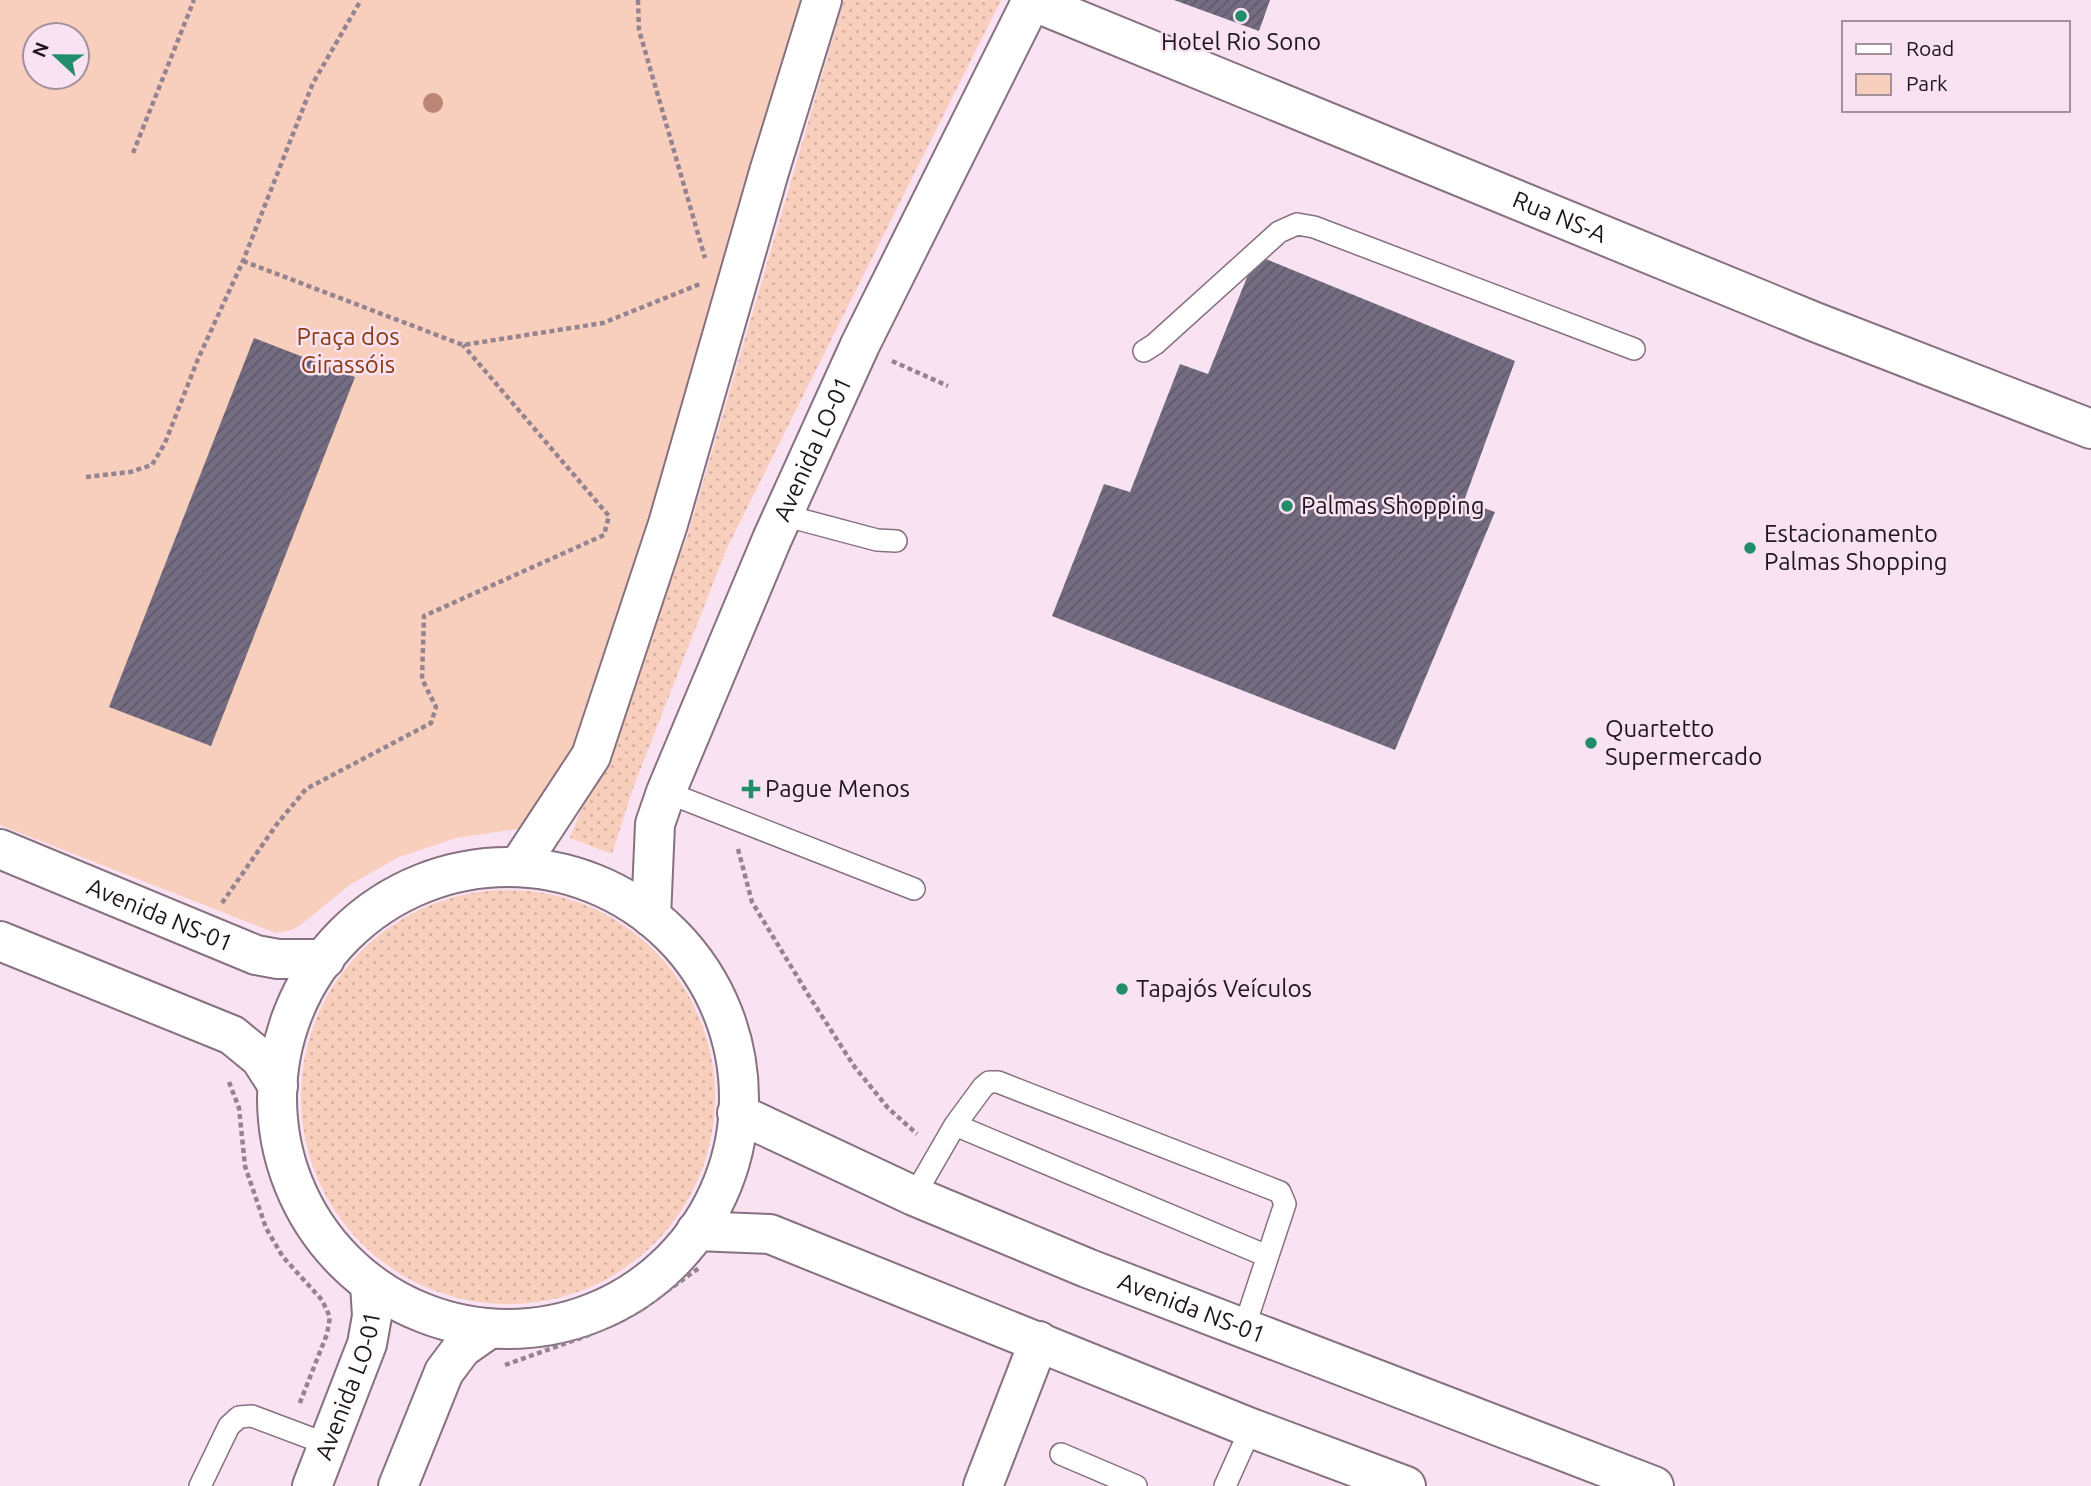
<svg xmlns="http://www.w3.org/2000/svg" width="2091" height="1486" font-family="Ubuntu,sans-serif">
<defs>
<pattern id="grass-dots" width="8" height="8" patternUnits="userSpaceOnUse" patternTransform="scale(1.75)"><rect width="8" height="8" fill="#f8cebd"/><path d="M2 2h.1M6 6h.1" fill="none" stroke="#d4b0a2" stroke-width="1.8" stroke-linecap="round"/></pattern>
<pattern id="building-hatch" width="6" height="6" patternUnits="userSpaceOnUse" patternTransform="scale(1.75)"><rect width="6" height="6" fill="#746d81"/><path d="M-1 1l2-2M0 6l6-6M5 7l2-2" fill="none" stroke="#5f5969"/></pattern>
</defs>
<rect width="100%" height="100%" fill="#f9e2f2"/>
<path fill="url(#grass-dots)" d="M844,0h157l-274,548 -94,240 -21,66 -42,-16 117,-301z
M301 1097a207 207 0 1 1 414 0a207 207 0 1 1-414 0Z"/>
<path fill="#f8cebd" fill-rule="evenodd" d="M0,0h811l-155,540 -101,256 -31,32 -68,10 -57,19 -48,27 -52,42 -8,4 -15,3 -276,-108zM35,35h42v42h-42z"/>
<path fill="url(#building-hatch)" d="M1174,0h96l-11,31z
M1256,255l259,106 -51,140 31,11 -100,238 -343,-134 52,-132 26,8 50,-128 28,10z
M254,338l101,39 -144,369 -102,-39z"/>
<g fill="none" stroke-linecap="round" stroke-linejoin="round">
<defs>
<path id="lane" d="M1144,351l11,-7 124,-112 18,-8 17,3 320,122
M783,515l94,25 19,1
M666,792l248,97
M955,1125l312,131
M914,1196l41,-71 28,-38 6,-5h9l282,110 5,12 -41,124
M1061,1454l75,32
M200,1486l29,-60 10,-9 13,-1 77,29
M1225,1486l26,-58"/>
<g id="street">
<path id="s1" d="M1032,1l783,321 276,107"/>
<path d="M983,1486l56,-145"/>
</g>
<g id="secondary">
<path id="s2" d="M737,1113l177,83 173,72 567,218"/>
<path d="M696,1231l74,3 481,194 155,58"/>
<path id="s3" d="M312,1486l55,-142 5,-28 -2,-32"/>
<path d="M398,1486l46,-114 18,-24 27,-19"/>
</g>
<g id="primary">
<path id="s4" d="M0,849l256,106 22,4h47"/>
<path d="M518,867l73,-111 77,-232 101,-352 53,-172"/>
<circle cx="508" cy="1098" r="231"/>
<path id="s5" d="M651,917l4,-93 11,-32 106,-253 88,-194 172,-345"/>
<path d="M0,941l232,94 28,23 18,28"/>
</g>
</defs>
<use href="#lane" stroke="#867180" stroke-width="24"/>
<use href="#street" stroke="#867180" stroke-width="42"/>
<use href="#secondary" stroke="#867180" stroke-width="42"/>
<use href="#primary" stroke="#867180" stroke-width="42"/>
<path stroke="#94848f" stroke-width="4.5" stroke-dasharray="5 3.5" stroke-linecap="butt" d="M638,0l1,30 66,228
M133,153l61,-153
M243,261l220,84 140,-22 97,-39
M892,361l56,25
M86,477l44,-5 22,-7 13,-22 33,-84 45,-98 70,-178 48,-83
M738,849l14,53 57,94 45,70 34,42 29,26
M222,903l55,-79 29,-35 125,-66 5,-16 -14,-28 2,-63 180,-81 5,-19 -146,-171
M229,1082l10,26 6,58 21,62 17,29 39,43 8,17 -3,17 -28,71
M505,1365l84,-30 50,-24 60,-43"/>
<use href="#lane" stroke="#fff" stroke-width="21"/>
<use href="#street" stroke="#fff" stroke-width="38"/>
<use href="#secondary" stroke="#fff" stroke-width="38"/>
<use href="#primary" stroke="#fff" stroke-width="38"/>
</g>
<circle fill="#bc8676" cx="433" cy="103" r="10"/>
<g fill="#218d6b" stroke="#f9e2f2" stroke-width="2.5">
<circle cx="1241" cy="16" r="7"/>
<circle cx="1287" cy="506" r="7"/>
<circle cx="1750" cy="548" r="7"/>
<circle cx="1591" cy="743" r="7"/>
<path d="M747.5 778.5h7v7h7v7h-7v7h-7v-7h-7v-7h7z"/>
<circle cx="1122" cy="989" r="7"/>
</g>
<g text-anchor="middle" stroke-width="5" stroke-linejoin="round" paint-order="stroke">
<g font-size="24" fill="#1f171d" stroke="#f9e2f2" text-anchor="start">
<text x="1241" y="50" text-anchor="middle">Hotel Rio Sono</text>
<text x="1301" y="514">Palmas Shopping</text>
<text x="1764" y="542">Estacionamento<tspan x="1764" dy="28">Palmas Shopping</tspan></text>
<text x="1605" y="737">Quartetto<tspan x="1605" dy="28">Supermercado</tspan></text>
<text x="765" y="797">Pague Menos</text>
<text x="1136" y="997">Tapajós Veículos</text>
</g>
<g font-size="24" fill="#1f171d" stroke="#f9e2f2">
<text dy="8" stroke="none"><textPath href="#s1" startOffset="570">Rua NS-A</textPath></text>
<text dy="8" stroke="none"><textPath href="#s5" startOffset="500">Avenida LO-01</textPath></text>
<text dy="8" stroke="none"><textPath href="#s4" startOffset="173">Avenida NS-01</textPath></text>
<text dy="8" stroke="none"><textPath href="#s2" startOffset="495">Avenida NS-01</textPath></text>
<text dy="8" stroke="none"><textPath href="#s3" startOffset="107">Avenida LO-01</textPath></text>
</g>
<g font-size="24" fill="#8a3b10" stroke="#f9e2f2">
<text x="348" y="345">Praça dos<tspan x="348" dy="28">Girassóis</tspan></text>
</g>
</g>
<rect x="1842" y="21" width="228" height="91" fill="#f9e2f2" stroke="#a2919d" stroke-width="2"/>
<rect x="1856" y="44" width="35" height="10" fill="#ffffff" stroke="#a2919d" stroke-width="2"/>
<text x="1906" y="56" font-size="21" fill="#1f171d">Road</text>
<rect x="1856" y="74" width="35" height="21" fill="#f8cebd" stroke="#a2919d" stroke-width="2"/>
<text x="1906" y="91" font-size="21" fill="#1f171d">Park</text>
<g transform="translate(56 56) rotate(292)"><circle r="33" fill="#f9e2f2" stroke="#a2919d" stroke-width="2"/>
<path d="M0-5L12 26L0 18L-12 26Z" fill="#218d6b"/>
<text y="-10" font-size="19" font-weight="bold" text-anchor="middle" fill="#1f171d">N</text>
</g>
</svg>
